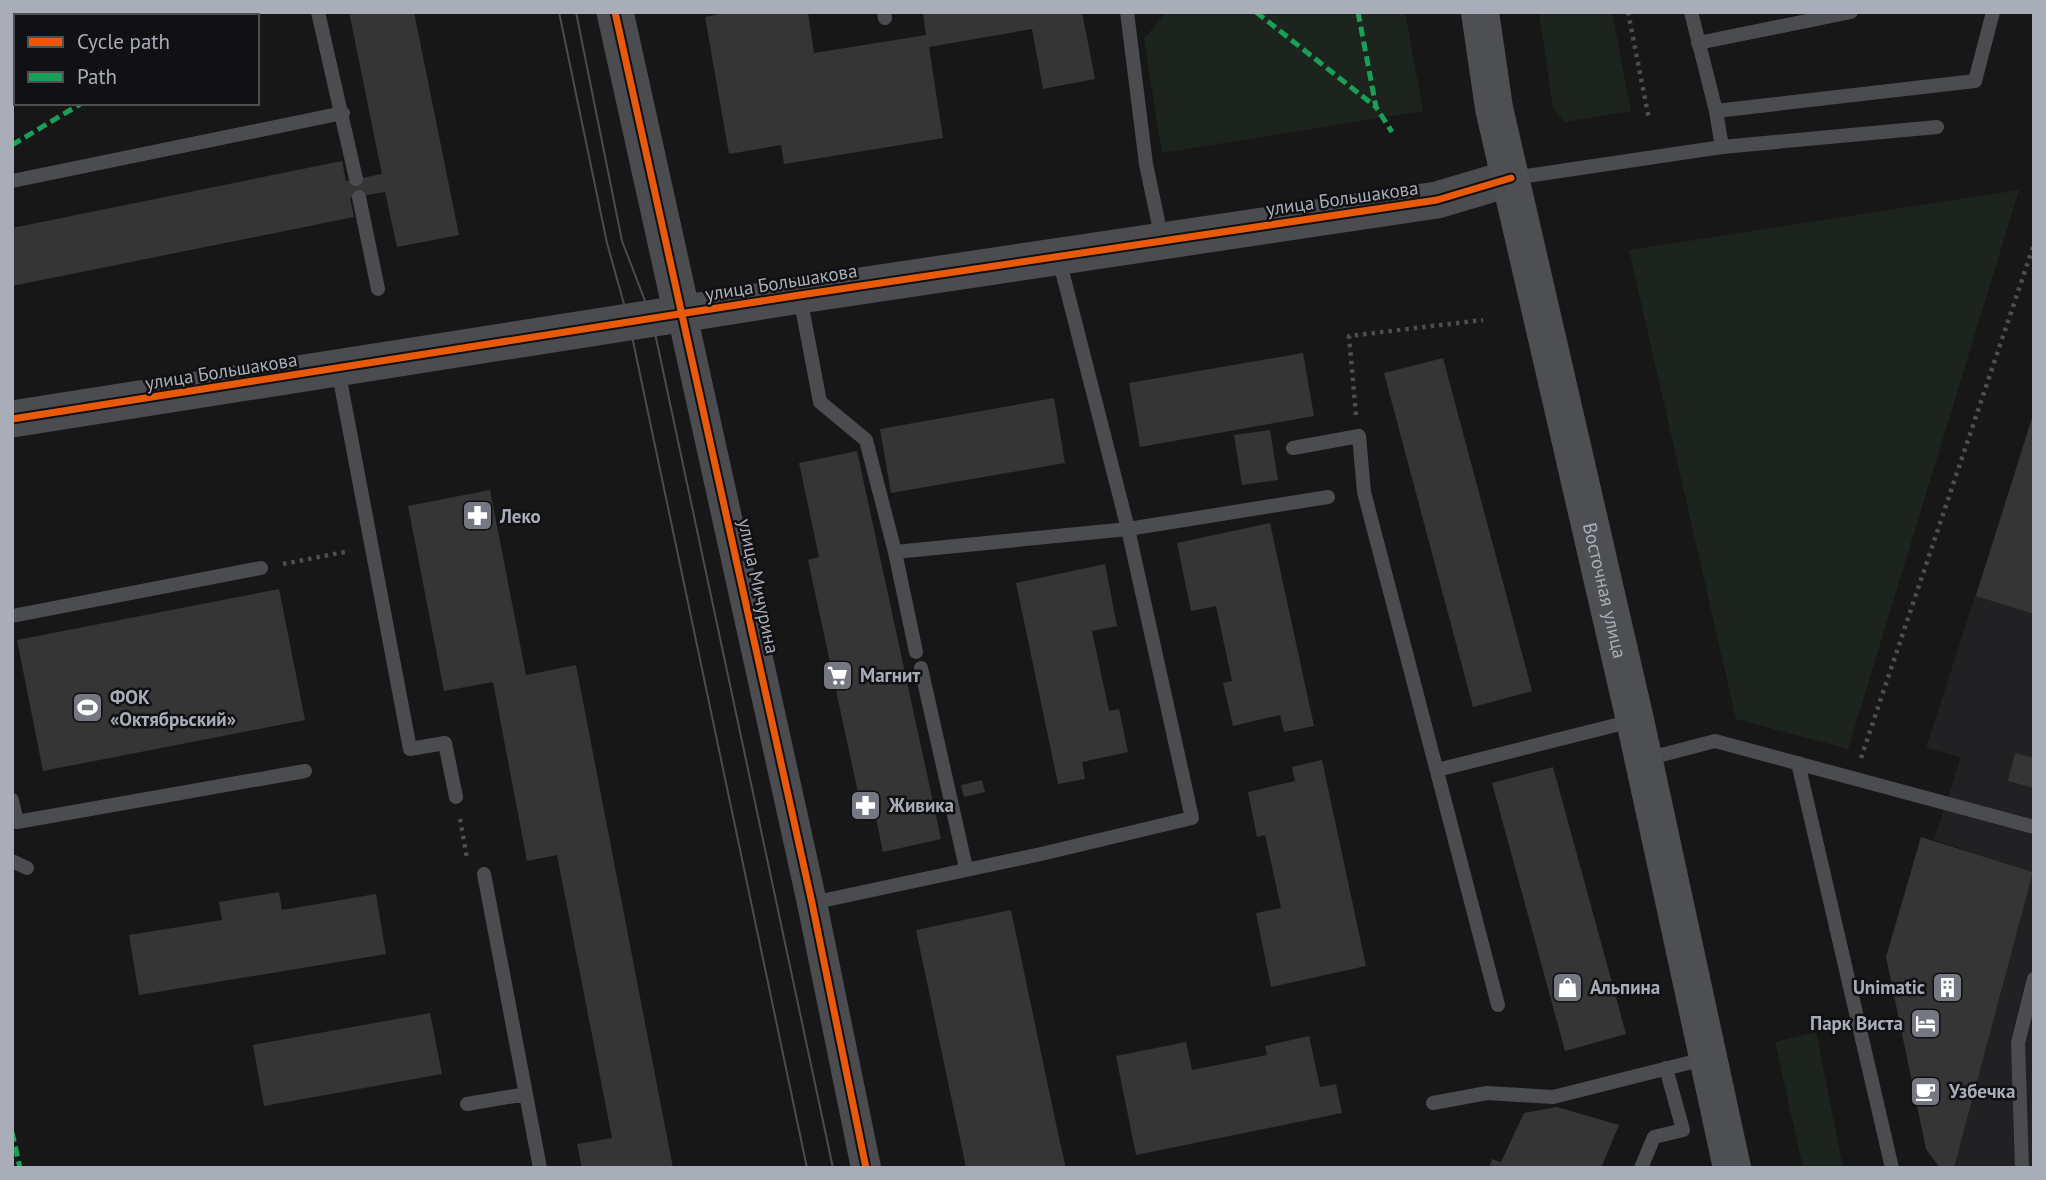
<svg xmlns="http://www.w3.org/2000/svg" width="2046" height="1180" font-family="'PT Sans',sans-serif">
<rect width="100%" height="100%" fill="#171717"/>
<path fill="#212123" d="M12,12h160v1l-13,3h-143v33l-4,1z
M2034,414v754h-80l79,-296 -99,-32 27,-83 -35,-9z"/>
<path fill="#1d241e" d="M1166,12h239l18,99 -261,42 -18,-114z
M1539,12h73l19,99 -67,11 -11,-14z
M2019,190l-171,559 -112,-30 -107,-469z
M1816,1032l27,136h-40l-28,-126z"/>
<path fill="#353536" d="M349,12h65l45,223 -62,12 -12,-55 -35,6 4,19 -342,69v-58l330,-67 4,20 36,-7z
M727,12h81l6,41 112,-18 -3,-23h159l13,67 -52,10 -11,-60 -103,18 14,91 -159,26 -3,-19 -52,9 -24,-137z
M1303,353l11,63 -174,31 -11,-64z
M1443,358l89,333 -59,16 -89,-334z
M1054,398l11,65 -174,30 -11,-64z
M2033,415l1,1v198l-58,-18z
M1270,430l8,50 -36,5 -8,-50z
M857,451l84,388 -58,13 -8,-39 -12,3 -55,-256 11,-3 -20,-94z
M490,490l36,185 50,-10 97,503h-91l-5,-24 35,-6 -55,-283 -30,6 -34,-179 -49,9 -36,-185z
M1270,523l44,203 -30,6 -4,-17 -47,11 -10,-43 9,-2 -16,-75 -25,5 -14,-68z
M1105,564l12,62 -25,5 17,80 10,-2 9,43 -46,10 3,17 -27,5 -42,-201z
M279,589l26,131 -262,51 -26,-131z
M2015,753l19,5v30l-26,-7z
M1322,760l44,206 -95,21 -15,-74 25,-5 -16,-73 -8,2 -9,-45 47,-11 -3,-14z
M1553,767l73,267 -61,17 -73,-268z
M982,780l3,12 -21,5 -3,-12z
M1921,837l112,35 -79,296h-14l-14,-19 -40,-192z
M279,892l3,18 94,-16 10,60 -247,41 -10,-60 93,-15 -3,-18z
M1011,910l48,228 7,30h-100l-2,-10 -48,-228z
M430,1013l12,61 -178,32 -11,-61z
M1309,1036l11,51 16,-3 6,29 -206,42 -20,-99 70,-14 6,28 75,-15 -2,-9z
M1557,1107l62,18 -18,43h-112l3,-9 9,3 23,-49z"/>
<g fill="none" stroke-linecap="round" stroke-linejoin="round">
<path stroke="#4d4e52" stroke-width="4.5" stroke-dasharray="3.5 5" stroke-linecap="butt" d="M1628,12l21,107
M1356,415l-7,-79 134,-16
M283,564l67,-13
M1861,758l173,-514
M460,819l7,39"/>
<path stroke="#4b4c50" stroke-width="14" d="M318,12l38,167
M884,12l1,6
M1127,12l19,152 16,76
M1691,12l25,99 6,36
M1698,43l153,-31
M1716,111l259,-30 18,-69
M1513,178l209,-31 215,-20
M12,181l331,-68
M359,197l19,92
M800,297l20,105 46,38 29,112 233,-23 200,-32
M338,369l72,380 35,-6 11,54
M1293,448l66,-12 5,56 134,513
M895,552l21,100
M12,616l249,-48
M921,668l45,200
M1646,759l69,-18 319,86
M1798,763l94,405
M1437,770l195,-49
M12,800l5,22 288,-51
M12,861l15,7
M484,874l56,294
M812,903l229,-49 151,-36 -64,-289 -69,-270
M1433,1103l54,-10 66,4 155,-39
M467,1104l59,-10
M1641,1168l13,-31 29,-7 -17,-62
M2022,1168l-4,-125 16,-64"/>
<path stroke="#4b4c50" stroke-width="30" d="M682,314l130,589 54,265"/>
<path stroke="#4b4c50" stroke-width="37" d="M615,12l67,302
M12,419l788,-124 637,-95 74,-22"/>
<path stroke="#4d4f52" stroke-width="38" id="s1" d="M1480,12l14,96 141,612 97,448"/>
<path stroke="#4b4c4f" stroke-width="2" d="M559,12l48,231 22,79 178,846
M576,12l46,229 30,78 181,849"/>
<path stroke="#1a9f57" stroke-width="5" stroke-dasharray="10 5" stroke-linecap="butt" d="M1256,12l120,95
M1358,12l18,95 16,25
M189,16l2,-4
M12,145l70,-42
M12,1132l8,36"/>
<defs>
<path id="cycleway" d="M615,12l197,891 54,265
M12,419l788,-124 637,-95 74,-22"/>
</defs>
<use href="#cycleway" stroke="#111113" stroke-width="11"/>
<use href="#cycleway" stroke="#e8590c" stroke-width="7"/>
</g>
<defs>
<symbol id="pharmacy-square" viewBox="-11 -11 22 22"><rect x="-9" y="-9" width="18" height="18" rx="4" fill="#757880" stroke="#111113"/><path d="M-2-6h4v4h4v4h-4v4h-4v-4h-4v-4h4Z" fill="#fff"/></symbol>
<symbol id="supermarket-square" viewBox="-11 -11 22 22"><rect x="-9" y="-9" width="18" height="18" rx="4" fill="#757880" stroke="#111113"/><path d="M-6-5.5h2.5l.6 2H6L4.5 2H-2.5L-4.4-4H-6ZM-1.5 3.2a1.3 1.3 0 1 0 .1 0ZM3 3.2a1.3 1.3 0 1 0 .1 0Z" fill="#fff"/></symbol>
<symbol id="stadium-square" viewBox="-11 -11 22 22"><rect x="-9" y="-9" width="18" height="18" rx="4" fill="#757880" stroke="#111113"/><path d="M0-5a6.5 5 0 1 0 0 10a6.5 5 0 1 0 0-10ZM-3.5-1.8h7v3.6h-7Z" fill="#fff"/></symbol>
<symbol id="shop-square" viewBox="-11 -11 22 22"><rect x="-9" y="-9" width="18" height="18" rx="4" fill="#757880" stroke="#111113"/><path d="M-5-2.5h2.3a2.7 3.5 0 0 1 5.4 0H5L5.5 6h-11ZM-1.5-2.5h3a1.5 2.3 0 0 0-3 0Z" fill="#fff"/></symbol>
<symbol id="building-square" viewBox="-11 -11 22 22"><rect x="-9" y="-9" width="18" height="18" rx="4" fill="#757880" stroke="#111113"/><path d="M-4-6H4V6H1V3H-1V6H-4ZM-2.5-4.3h1.7v1.8h-1.7ZM.8-4.3h1.7v1.8H.8ZM-2.5-1h1.7V.8h-1.7ZM.8-1h1.7V.8H.8Z" fill="#fff"/></symbol>
<symbol id="hotel-square" viewBox="-11 -11 22 22"><rect x="-9" y="-9" width="18" height="18" rx="4" fill="#757880" stroke="#111113"/><path d="M-6-4.5h1.5V1H6V5H4.5V3h-9V5H-6ZM-4 0a1.8 1.8 0 1 1 3.6 0ZM.5 0V-2.5h3Q6-2.5 6 0Z" fill="#fff"/></symbol>
<symbol id="cafe-square" viewBox="-11 -11 22 22"><rect x="-9" y="-9" width="18" height="18" rx="4" fill="#757880" stroke="#111113"/><path d="M-5.5-4.5H6V0H3Q3 3.5 0 3.5H-2.5Q-5.5 3.5-5.5 0ZM3-3.2v2h1.7v-2ZM-6 4.5H4V6H-6Z" fill="#fff"/></symbol>
</defs>
<g fill-rule="evenodd">
<use href="#pharmacy-square" x="460" y="498" width="35" height="35"/>
<use href="#supermarket-square" x="820" y="658" width="35" height="35"/>
<use href="#stadium-square" x="70" y="690" width="35" height="35"/>
<use href="#pharmacy-square" x="848" y="788" width="35" height="35"/>
<use href="#shop-square" x="1550" y="970" width="35" height="35"/>
<use href="#building-square" x="1930" y="970" width="35" height="35"/>
<use href="#hotel-square" x="1908" y="1006" width="35" height="35"/>
<use href="#cafe-square" x="1908" y="1074" width="35" height="35"/>
</g>
<g text-anchor="middle" stroke-width="5" stroke-linejoin="round" paint-order="stroke">
<g font-size="19" fill="#a8adb8" stroke="#111113">
<text transform="translate(1342 198) rotate(-8)" y="7">улица Большакова</text>
<text transform="translate(781 282) rotate(-9)" y="7">улица Большакова</text>
<text transform="translate(221 371) rotate(-9)" y="7">улица Большакова</text>
<text transform="translate(759 586) rotate(78)" y="7">улица Мичурина</text>
<text dy="7" stroke="none"><textPath href="#s1" startOffset="592">Восточная улица</textPath></text>
</g>
<g font-size="19" font-weight="bold" fill="#a8adb8" stroke="#111113" text-anchor="start">
<text x="500" y="523">Леко</text>
<text x="860" y="682">Магнит</text>
<text x="110" y="704">ФОК<tspan x="110" dy="22">«Октябрьский»</tspan></text>
<text x="889" y="812">Живика</text>
<text x="1590" y="994">Альпина</text>
<text x="1925" y="994" text-anchor="end">Unimatic</text>
<text x="1903" y="1030" text-anchor="end">Парк Виста</text>
<text x="1949" y="1098">Узбечка</text>
</g>
</g>
<rect width="2046" height="1180" fill="none" stroke="#a8adb8" stroke-width="28"/>
<rect x="14" y="14" width="245" height="91" fill="#111113" stroke="#4d4f55" stroke-width="2"/>
<rect x="28" y="37" width="35" height="10" fill="#e8590c" stroke="#4d4f55" stroke-width="2"/>
<text x="77" y="49" font-size="21" fill="#a8adb8">Cycle path</text>
<rect x="28" y="72" width="35" height="10" fill="#1a9f57" stroke="#4d4f55" stroke-width="2"/>
<text x="77" y="84" font-size="21" fill="#a8adb8">Path</text>
</svg>
